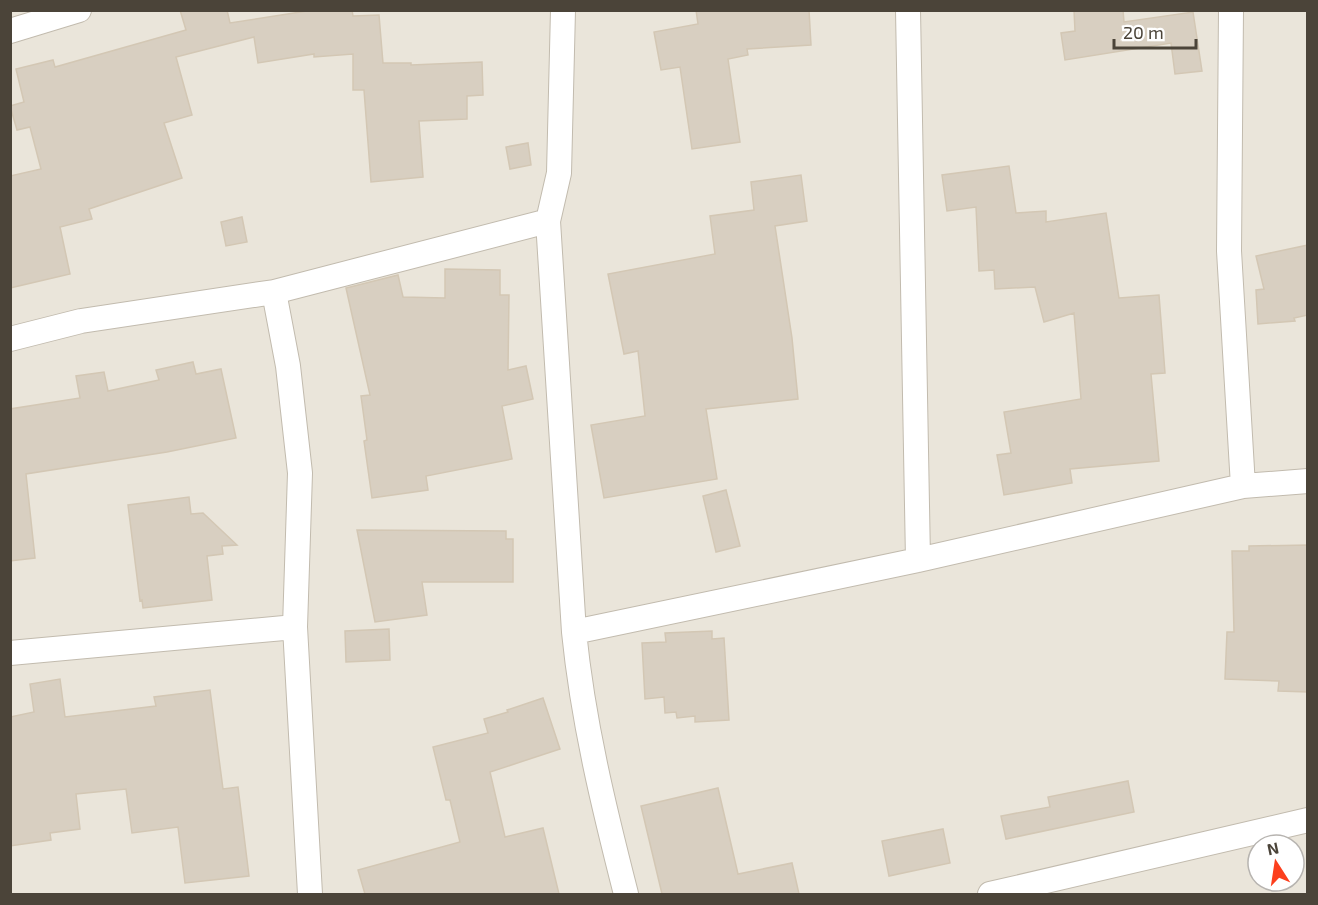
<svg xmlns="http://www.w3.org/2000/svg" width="1318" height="905" font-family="'Exo 2',sans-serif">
<rect width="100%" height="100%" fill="#f6f3ec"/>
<path fill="#eae5da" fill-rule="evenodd" d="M10,11h1297v883h-1296zM1258,845h36v36h-36z"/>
<path fill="#d8cfc1" stroke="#d3c7b4" stroke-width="1.5" d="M180,10h47l3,13 83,-13h39l1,6 26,-1 4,48h28v2l71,-3 1,33 -16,1v23l-48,2 4,56 -52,5 -7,-92h-11v-36l-39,3v-3l-56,9 -4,-26 -78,20 16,58 -28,8 18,55 -93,31 3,10 -32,8 10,47 -60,14v-112l31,-7 -11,-42 -13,3 -7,-24 14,-4 -8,-33 37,-9 2,7 131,-37z
M696,10h113l2,35 -64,4 1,6 -20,4 12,83 -48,7 -12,-82 -19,3 -7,-38 44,-8z
M1074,10h49l1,12 69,-10 9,59 -27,3 -4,-31 -106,17 -4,-27 14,-2z
M528,143l3,22 -21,4 -4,-22z
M1009,166l7,47 30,-2v11l60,-9 13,85 40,-3 6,78 -14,1 8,87 -89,8 2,14 -68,12 -7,-40 14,-2 -7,-41 77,-13 -7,-86 -30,9 -9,-35 -40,2 -1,-19 -15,1 -3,-64 -29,4 -5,-36z
M801,175l6,46 -32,5 17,112 6,61 -92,10 11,70 -113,19 -13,-73 54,-9 -7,-65 -14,3 -16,-80 107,-20 -5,-38 44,-6 -3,-28z
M242,217l5,25 -21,4 -5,-24z
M1308,245v70l-14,3 1,3 -37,3 -2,-34 8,-1 -8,-33z
M445,269l55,1v25h9l-1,75 18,-4 7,33 -31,7 10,53 -86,17 2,14 -56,8 -8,-57 3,-1 -6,-44 9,-1 -24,-107 52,-13 5,22 42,1z
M193,362l3,12 25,-5 15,69 -69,14 -141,22 9,84 -25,3v-152l70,-11 -4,-22 28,-4 4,19 51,-11 -3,-10z
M726,490l14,56 -24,6 -13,-56z
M189,497l2,17 12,-1 34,32 -15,1 1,8 -16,2 5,44 -69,8 -1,-8 -2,1 -12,-96z
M357,530l149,1v8h7v43h-91l5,33 -52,7z
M1308,545v147l-30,-1 1,-10 -54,-2 2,-47h7l-2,-81h17v-5z
M389,629l1,31 -44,2 -1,-31z
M712,631v8l12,-1 5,82 -34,2v-6l-18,2 -1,-6 -11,1 -1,-16 -19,2 -3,-56 24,-1 -1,-9z
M60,679l5,38 91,-11 -2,-9 56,-7 13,99 15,-2 11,89 -64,7 -7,-56 -46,6 -6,-44 -50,5 4,35 -30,4 1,7 -41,6v-129l24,-5 -4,-28z
M543,698l17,51 -70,23 15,65 38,-9 16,66h-194l-7,-24 102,-28 -10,-42h-4l-13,-53 55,-14 -4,-14 24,-7 -1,-2z
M1128,781l6,31 -128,27 -5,-23 49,-9 -2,-10z
M718,788l20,86 54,-11 7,31h-137l-21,-88z
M943,829l7,34 -61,13 -7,-35z"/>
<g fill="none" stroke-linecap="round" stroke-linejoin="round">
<defs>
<path id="minor" d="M563,10l-4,163 -11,48 26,411c9,90 30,176 52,262
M908,10l10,550
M1231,10l-2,241 14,235
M10,31l69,-21
M274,292l14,74 12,107 -5,154 15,267
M10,339l71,-18 193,-29 274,-71
M574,632l344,-72 325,-74 65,-5
M10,653l285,-26
M990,894l318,-74"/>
</defs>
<use href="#minor" stroke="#c2bbae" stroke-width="26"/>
<use href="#minor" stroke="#fff" stroke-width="24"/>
</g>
<rect width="1318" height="905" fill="none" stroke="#4b4439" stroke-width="24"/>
<g transform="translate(1276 863) rotate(348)"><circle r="28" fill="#ffffff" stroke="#b7b4b0" stroke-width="1.5"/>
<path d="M0-4.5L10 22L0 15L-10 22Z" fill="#fc3f1d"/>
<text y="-9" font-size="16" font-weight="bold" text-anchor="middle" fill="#4b4439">N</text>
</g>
<path d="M1114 39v9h82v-9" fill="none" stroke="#4b4439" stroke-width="3"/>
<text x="1123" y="39" font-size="18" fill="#4b4439" stroke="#ffffff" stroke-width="4.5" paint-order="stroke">20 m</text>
</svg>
